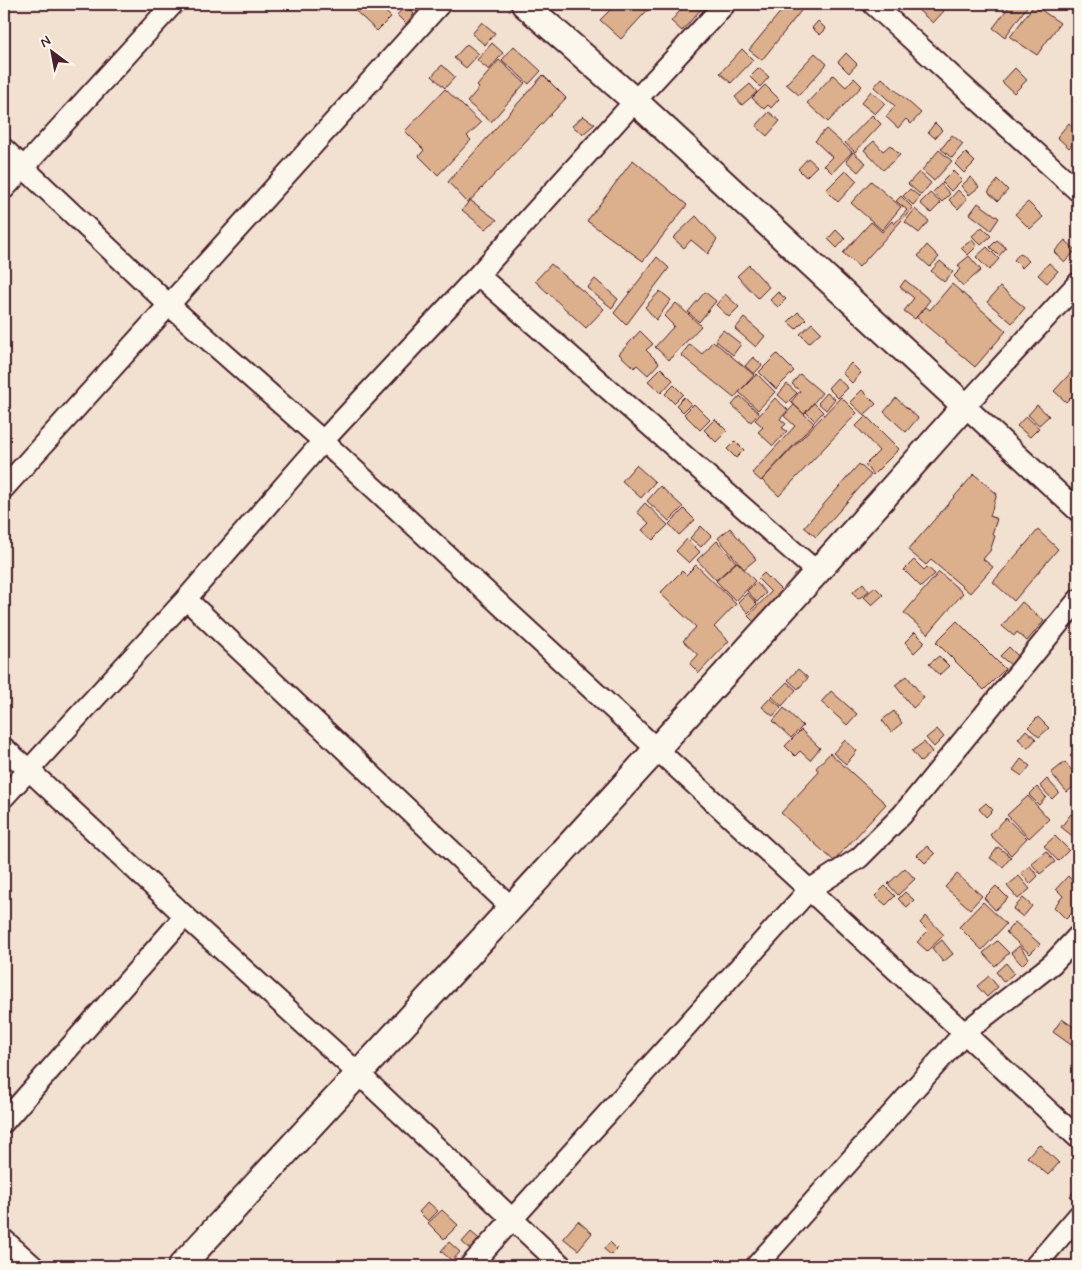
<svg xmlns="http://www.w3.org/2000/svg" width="1082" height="1270" font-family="Mynerve,sans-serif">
<rect width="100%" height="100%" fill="#f2e1d0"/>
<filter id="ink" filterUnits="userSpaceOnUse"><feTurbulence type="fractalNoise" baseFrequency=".02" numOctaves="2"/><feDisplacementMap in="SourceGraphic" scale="10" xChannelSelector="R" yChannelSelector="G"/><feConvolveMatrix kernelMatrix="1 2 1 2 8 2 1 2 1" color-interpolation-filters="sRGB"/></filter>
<g filter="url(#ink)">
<path fill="#dcaf8d" stroke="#4a1f2b" d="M348,4h29l14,13 -14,14z
M406,4h17l-7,8z
M616,4h37l-32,35 -21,-19z
M686,4h8l7,5 -19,22 -11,-10z
M787,4h13l4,3 -42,53 -13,-10z
M911,4h25l8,7 -11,12z
M1001,4h28l-24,33 -12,-9 15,-20z
M1034,5l26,18 -23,32 -27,-18z
M405,6l9,8 -8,10 -9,-9z
M818,21l8,8 -6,6 -8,-7z
M482,22l13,11 -10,12 -13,-11z
M492,43l11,10 -14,17 -12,-10z
M467,44l12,10 -13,14 -12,-10z
M514,46l27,25 -12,13 -27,-24z
M742,49l11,11 -22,23 -11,-10z
M815,53l12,11 -28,31 -13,-11z
M846,53l11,11 -8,9 -11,-11z
M499,60l26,23 -34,39 -24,-20 12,-14 -2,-2z
M442,65l13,12 -10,11 -13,-12z
M759,68l10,9 -9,10 -10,-10z
M1015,68l12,12 -13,13 -12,-11z
M543,75l23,23 -98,105 -20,-21z
M833,75l13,12 8,-9 8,8 -34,36 -21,-19z
M882,78l39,35 -10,11 -5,-5 -8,9 -12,-11 9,-11 -21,-19z
M750,84l7,8 -15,13 -7,-8z
M765,85l14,14 -8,9 -3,-3 -4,4 -12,-11z
M445,89l36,34 -14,13 4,4 -33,35 -19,-19 5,-6 -19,-19z
M871,91l14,12 -10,11 -14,-11z
M769,112l11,9 -13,15 -11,-10z
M872,115l9,9 -26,28 -10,-9z
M583,116l12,8 -12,10 -11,-8z
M935,123l7,7 -7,8 -7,-6z
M1069,123l9,9v6l-9,10 -12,-11z
M826,129l26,23 -20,21 -8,-8 8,-8 -17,-16z
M952,135l11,9 -11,14 -11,-9z
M874,141l9,10 7,-6 10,10 -17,15 -19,-20z
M939,150l13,11 -18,20 -12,-11z
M853,152l13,11 -8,9 -12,-11z
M966,153l9,9 -11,11 -9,-9z
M808,158l9,8 -11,11 -8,-8z
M633,160l54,45 -44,56 -56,-40z
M846,170l11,11 -19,21 -12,-12z
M953,171l9,9 -11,11 -9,-9z
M919,172l12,11 -10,12 -13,-11z
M971,177l8,10 -10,8 -8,-9z
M998,180l10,10 -10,11 -10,-9z
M871,181l30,26 -19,23 -31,-27z
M941,184l9,10 -8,8 -9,-10z
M910,189l10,8 -7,8 -10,-9z
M958,190l9,9 -9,10 -9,-9z
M930,193l11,10 -10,10 -11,-10z
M901,196l12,12 -54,59 -16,-14 28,-31 11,10 10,-11 2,3 13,-14 -11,-9z
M470,200l27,20 -12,9 -23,-19z
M1028,202l15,15 -13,12 -15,-15z
M978,203l21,15 -8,12 -21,-16z
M915,209l14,12 -10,12 -14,-11z
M696,216l21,23 -9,15 -17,-14 -7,8 -11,-10z
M982,227l9,9 -10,9 -9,-9z
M836,230l9,9 -8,9 -9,-9z
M972,240l5,6 -9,9 -7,-7z
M997,240l9,8 -7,8 -9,-9z
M1065,240l11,10 -11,12 -11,-10z
M927,245l12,12 -9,10 -12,-11z
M987,247l12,12 -10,11 -13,-13z
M1020,253l9,8 -7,7 -8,-8z
M969,256l12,14 -18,16 -9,-10 7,-7 -3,-4z
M657,257l12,11 -43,57 -12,-12z
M940,261l13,11 -9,10 -13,-11z
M1049,263l9,8 -11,12 -9,-8z
M551,264l53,45 -18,19 -51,-47z
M749,265l20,22 -11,11 -21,-22z
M595,279l23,20 -6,9 -25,-20z
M905,280l25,20 -15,19 -11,-8 10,-13 -14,-11z
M952,284l54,47 -31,36 -59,-50 10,-10 4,3z
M1000,287l25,21 -13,15 -25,-21z
M660,291l11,9 -15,20 -11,-13z
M705,292l11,9 -17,21 -11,-10z
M778,292l8,7 -8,8 -8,-7z
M725,294l14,13 -10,10 -13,-12z
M676,303l25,23 -32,34 -14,-13 19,-21 -10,-10z
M798,312l8,7 -10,10 -8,-7z
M744,318l21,18 -9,11 -21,-18z
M812,323l9,9 -12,11 -9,-9z
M723,330l18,14 -8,11 -18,-15z
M640,331l13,13 -7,6 13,13 -11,12 -11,-10 -3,3 -15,-14z
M713,341l41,34 -20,23 -53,-43 9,-11 12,10z
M777,354l17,17 -18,18 -17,-17z
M753,357l9,8 -8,9 -9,-8z
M851,363l10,10 -9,10 -10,-10z
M1078,365v25l-12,12 -12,-11z
M661,368l12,12 -12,13 -13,-12z
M757,374l18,18 -17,18 -19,-18z
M800,374l22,19 -18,21 -13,-12 9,-11 -8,-7z
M837,378l11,10 -10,10 -10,-10z
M787,384l10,9 -10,10 -9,-8z
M674,385l9,9 -9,9 -9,-9z
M862,390l14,14 -12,11 -14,-13z
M827,393l8,6 -9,11 -8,-7z
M740,396l19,17 -8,9 -19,-17z
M684,397l7,7 -8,8 -7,-7z
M841,397l16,16 -78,83 -17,-16z
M775,398l13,12 -8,9 6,5 -4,4 5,3 -14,15 -15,-14 5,-5 -8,-7z
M896,398l22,20 -12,14 -22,-20z
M814,403l9,9 -8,9 -9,-9z
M694,404l16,16 -10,10 -16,-16z
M794,405l20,18 -53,58 -9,-8 43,-47 -11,-10z
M1037,405l12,11 -10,9 -11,-10z
M866,416l33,33 -26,26 -8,-10 14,-14 -23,-25z
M1026,416l13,12 -9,9 -13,-11z
M715,419l12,12 -11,11 -12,-12z
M735,441l9,9 -8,8 -9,-9z
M859,464l12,11 -55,62 -12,-10z
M636,465l19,17 -14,16 -19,-17z
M974,474l23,20 -7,22 7,3 -5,15 3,2 -5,15 -7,8 10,8 -23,26 -39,-33 -5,5 -18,-15z
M660,486l23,21 -14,14 -22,-20z
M645,503l23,22 -15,15 -11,-10 7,-7 -12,-11z
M684,509l11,11 -16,15 -10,-11z
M701,526l10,10 -10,11 -11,-9z
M730,528l26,31 -12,10 -26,-31z
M1038,530l20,19 -44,52 -21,-19z
M687,539l13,13 -11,11 -13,-12z
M717,541l19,21 -20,18 -19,-20z
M914,560l10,10 3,-3 8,7 -14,13 -17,-17z
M737,562l18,19 -19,20 -20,-20z
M696,565l40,39 -22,23 15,14 -30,32 -9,-9 8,-9 -15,-14 13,-14 -36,-34 22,-22 4,4z
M939,572l24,21 -35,41 -24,-21z
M764,573l20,20 -29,30 -7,-7 23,-24 -13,-13z
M756,582l10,11 -9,9 -10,-11z
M863,583l6,8 -11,8 -5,-7z
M875,587l8,8 -11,10 -8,-8z
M747,593l10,11 -9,9 -10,-11z
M1022,602l22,19 -17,20 -10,-9 -3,4 -12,-10z
M957,621l48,48 -21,21 -48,-48z
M915,632l10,10 -11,11 -9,-11z
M1009,647l10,10 -8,8 -11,-9z
M939,656l10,10 -10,9 -10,-11z
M798,669l10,9 -10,11 -10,-9z
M907,676l17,22 -11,10 -18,-23z
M787,682l9,8 -14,16 -10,-9z
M831,691l26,23 -10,11 -26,-23z
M770,698l11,9 -8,9 -11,-9z
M784,708l19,18 -12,12 -18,-17z
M894,711l8,12 -11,9 -9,-12z
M1038,717l11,11 -10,9 -11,-10z
M937,729l7,8 -10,10 -8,-9z
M801,730l19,18 -10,12 -10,-9 -5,5 -10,-10z
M1026,730l10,9 -8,9 -10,-9z
M845,740l12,11 -11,13 -13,-11z
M924,742l8,10 -11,10 -9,-11z
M1078,748v16l-8,-8z
M830,753l56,51 -52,57 -53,-48 38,-41 -3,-4z
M1021,759l9,7 -8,10 -9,-6z
M1065,762l13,16v5l-11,9 -16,-19z
M1047,779l12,13 -7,7 -12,-13z
M1037,787l9,10 -7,8 -10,-10z
M1028,796l21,23 -20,19 -22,-23z
M986,803l7,7 -7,7 -7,-8z
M1071,814l7,6v13l-3,5 -14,-11z
M1006,818l21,20 -16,17 -21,-20z
M1055,836l14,14 -11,11 -14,-15z
M927,846l8,8 -10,9 -8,-8z
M998,847l13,10 -8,10 -13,-9z
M1046,851l9,11 -15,12 -9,-11z
M1030,866l8,10 -8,8 -9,-11z
M905,868l10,11 -17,16 -10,-11z
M957,874l25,22 -12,13 -25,-22z
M1019,876l11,13 -12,10 -11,-13z
M1068,876l10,11v20l-12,12 -12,-12 9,-11 -7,-7z
M885,886l10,10 -9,9 -11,-9z
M996,886l12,12 -13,12 -11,-12z
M905,892l9,8 -7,7 -9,-8z
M1023,898l9,8 -9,11 -10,-8z
M983,902l23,22 -24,26 -23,-23z
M926,916l18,19 -17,16 -10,-9 11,-11 -8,-8z
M1015,922l25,22 -10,10 -24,-22z
M942,940l11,14 -10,8 -11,-14z
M997,941l12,12 -14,13 -12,-13z
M1019,946l10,12 -7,7 -11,-12z
M1006,963l8,10 -10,9 -8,-10z
M989,976l9,11 -11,10 -10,-11z
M1062,1019l16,11v12l-4,5 -21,-15z
M1039,1144l20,19 -11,12 -21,-18z
M1078,1187v17l-8,-8z
M428,1202l10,9 -10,10 -9,-9z
M442,1210l16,15 -14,14 -16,-16z
M578,1221l14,12 -14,17 -15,-12z
M471,1232l12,10 -9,11 -12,-11z
M449,1242l11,10 -8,9 -11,-10z
M610,1242l7,7 -6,6 -7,-6z"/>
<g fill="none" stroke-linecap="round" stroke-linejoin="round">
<defs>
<path id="minor" d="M873,4l205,187
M4,149l165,156 154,136 755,697
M4,189l169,-185
M478,275l340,298
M1078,283l-113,123 113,105
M4,488l436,-484
M186,599l326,309
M4,748l25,22 156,146 174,158 203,192
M4,797l182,-198 137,-158 155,-166 157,-174 90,-97
M4,1122l181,-206
M4,1240l29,26
M470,1266l339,-376 50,-32 43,-43 176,-215
M756,1266l208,-233 88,-69 26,-28
M1035,1266l43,-50"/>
<path id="tertiary" d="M181,1266c263,-285 527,-569 784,-860l-330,-305 -111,-97"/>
</defs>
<use href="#minor" stroke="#4a1f2b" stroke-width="24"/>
<use href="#tertiary" stroke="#4a1f2b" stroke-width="29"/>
<use href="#minor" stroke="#fbf7ec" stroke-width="20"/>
<use href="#tertiary" stroke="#fbf7ec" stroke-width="25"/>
</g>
</g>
<rect width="1082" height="1270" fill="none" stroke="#fbf7ec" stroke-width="20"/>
<rect x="10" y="10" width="1062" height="1250" fill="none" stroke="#4a1f2b" stroke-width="2" filter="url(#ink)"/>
<g transform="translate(52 52) rotate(328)" stroke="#fbf7ec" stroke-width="4" paint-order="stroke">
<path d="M0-4L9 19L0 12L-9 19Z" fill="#4a1f2b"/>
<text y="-8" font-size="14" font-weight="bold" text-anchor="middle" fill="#4a1f2b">N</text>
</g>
</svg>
